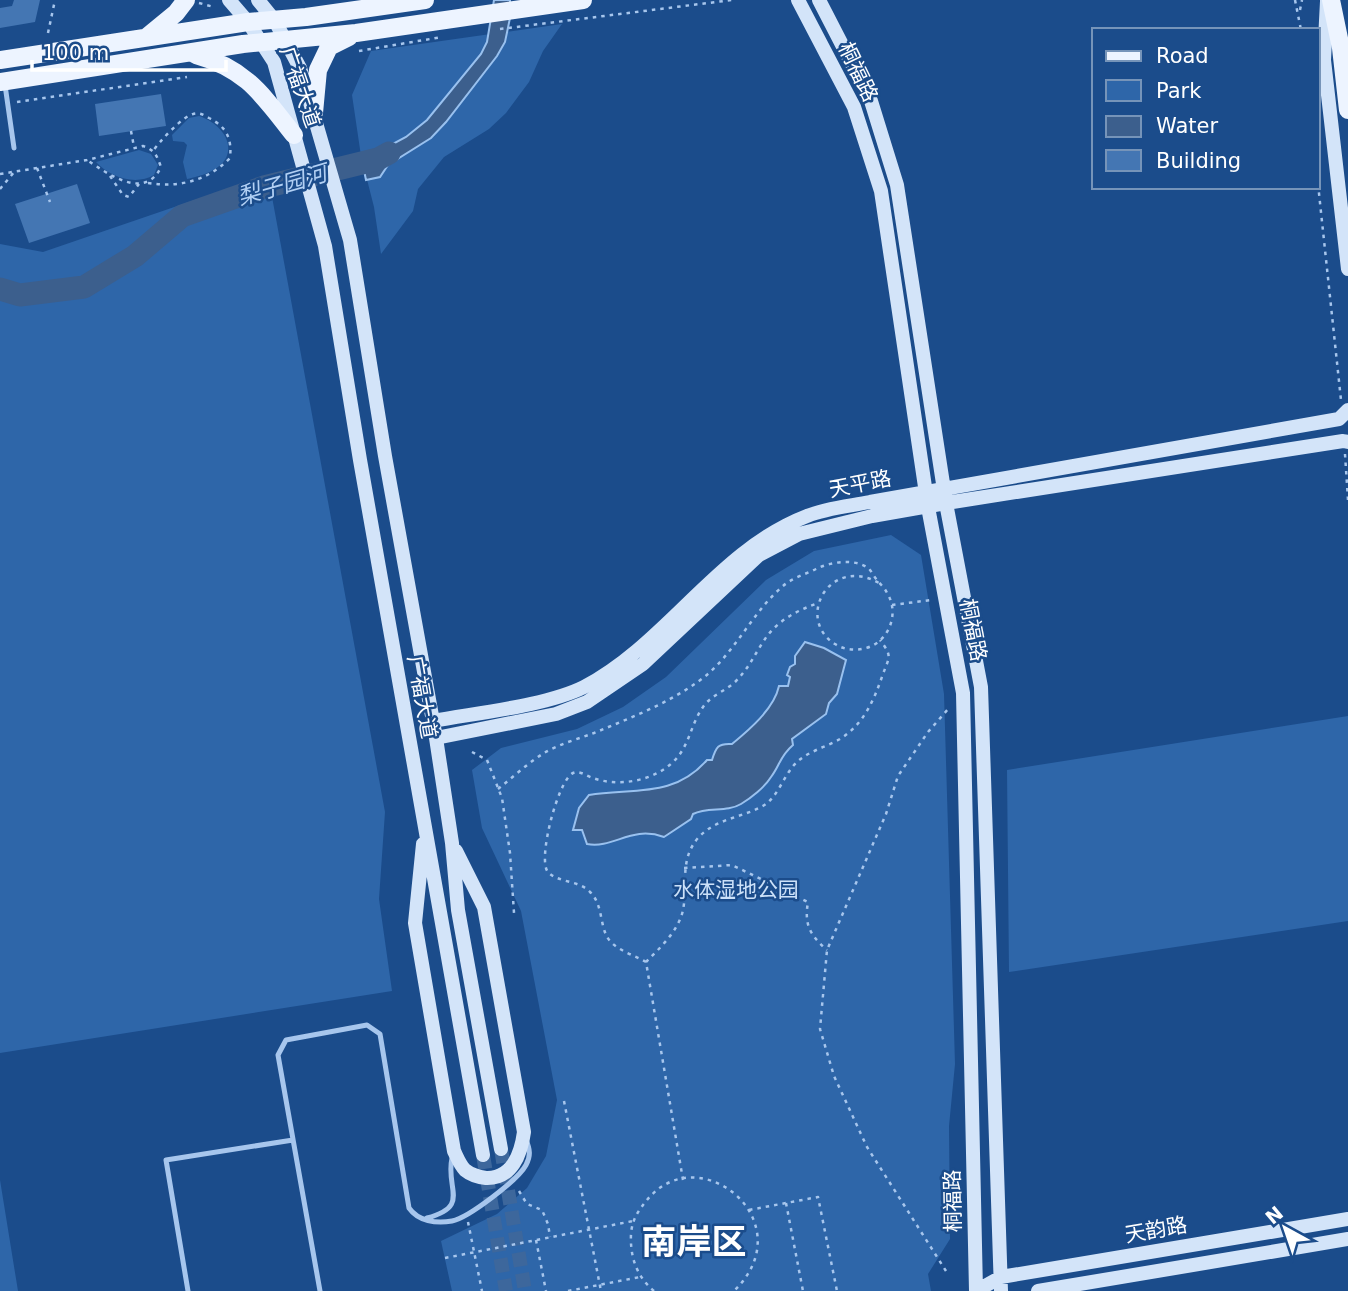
<svg xmlns="http://www.w3.org/2000/svg" width="1348" height="1291" font-family="'DejaVu Sans','Noto Sans SC',sans-serif">
<rect width="100%" height="100%" fill="#1b4c8b"/>
<path fill="#2e66a9" d="M562,24l-19,27 -14,31 -23,31 -17,16 -45,28 -26,32 -5,22 -32,43 -7,-47 -13,-51 -9,-61 19,-44z
M199,116c16,5 36,22 27,42 -7,13 -25,18 -39,21l-4,-17 4,-17 -3,-3 -11,-1 -1,-6 17,-17z
M139,150l12,4 7,11 -4,10c-19,11 -44,2 -58,-13z
M268,175l117,637 -6,87 13,92 -392,62v-809l43,8z
M891,535l30,20 23,139 11,370 -6,62 1,113 -22,35 3,17h-479l-11,-50 56,-27 30,-26 19,-32 11,-56 -36,-189 -39,-83 -10,-58 29,-22 76,-19 46,-22 43,-30 100,-97 48,-29z
M1348,716v205l-339,51 -2,-202z
M0,1180l18,111h-18z"/>
<path fill="#3c5f8d" stroke="#99c1ef" stroke-width="2" d="M494,0h16v18l-5,24 -8,14 -51,66 -15,16 -43,27 -8,12 -14,3 -5,-24 15,-3 30,-16 21,-17 54,-66 6,-12z
M805,642l19,6 22,12 -9,34 -8,9 -3,11 -34,25 1,6c-13,11 -13,20 -22,32 -6,10 -20,21 -30,27 -15,9 -33,2 -48,10l-2,5 -27,18c-33,-12 -50,12 -77,7l-5,-14h-9l6,-22 10,-13c45,-7 85,3 118,-35h5c4,-13 6,-17 20,-16 17,-14 42,-35 47,-58h9l2,-9 -3,-2 3,-8 5,-3v-8z"/>
<g fill="none" stroke-linecap="round" stroke-linejoin="round">
<path stroke="#3c5f8d" stroke-width="23" d="M0,289l20,6 64,-8 51,-31 47,-40 82,-29 114,-28 11,-6"/>
</g>
<path fill="#4476b3" d="M14,0h26l-5,22 -35,6v-20l12,-2z
M161,94l5,32 -67,10 -4,-32z
M77,184l13,39 -61,20 -14,-39z"/>
<g fill="none" stroke-linecap="round" stroke-linejoin="round">
<path stroke="#3d679c" stroke-width="14" stroke-dasharray="14 7" stroke-linecap="butt" d="M501,1149l24,142
M483,1155l23,136"/>
<path stroke="#a7c6ed" stroke-width="2.5" stroke-dasharray="3.5 5" stroke-linecap="butt" d="M1295,0l6,30
M199,3l15,4
M1300,10l2,-10
M500,29l232,-29
M48,33l7,-33
M359,51l83,-14
M17,102l170,-25
M131,131l3,16
M37,168l13,34
M0,174l87,-14 56,-14c12,4 14,10 18,21 -16,34 -53,7 -74,-7
M110,176l13,19 6,2 10,-13
M148,183c30,5 60,-2 82,-25 2,-19 -3,-31 -21,-40 -5,-3 -10,-6 -16,-4 -10,2 -34,28 -40,37
M1318,184l23,216
M0,189l15,-18
M1345,454l3,46
M892,605l39,-5
M472,752l15,8 15,38 8,55 4,60
M498,789c15,-12 30,-26 46,-36 15,-9 34,-14 50,-20 36,-15 73,-29 105,-52 35,-25 52,-68 84,-95 9,-8 23,-12 33,-17 14,-7 38,-11 52,-1 3,2 6,9 9,12 3,4 8,8 10,13 13,20 2,49 -21,55 -10,3 -22,2 -31,-4 -40,-25 -6,-89 44,-61
M684,868l48,-3 76,37c-4,23 2,33 19,48
M646,962c-10,-6 -24,-10 -33,-18 -15,-12 -8,-38 -23,-52 -11,-12 -32,-9 -42,-20 -11,-12 10,-92 25,-99 7,-3 13,3 20,5 27,10 64,2 83,-19 14,-16 15,-35 27,-52 8,-12 23,-16 33,-26 12,-12 18,-25 27,-39 13,-21 33,-31 55,-39
M564,1101l37,190
M683,1180l-37,-218c14,-14 33,-32 37,-52 5,-25 -4,-50 15,-72 17,-19 42,-20 63,-31 17,-8 22,-32 36,-45 12,-11 29,-15 43,-23 24,-15 34,-39 43,-65 6,-17 10,-17 -3,-34
M519,1191l8,13 15,6 6,14 2,13
M786,1203l17,88
M749,1210l69,-13 19,94
M468,1222l14,69
M536,1240l10,51
M445,1258l188,-37
M946,1271l-79,-124 -33,-71 -14,-47 7,-79 59,-136 12,-38 30,-44 21,-24
M568,1291l72,-14
M654,1291c-18,-15 -24,-35 -23,-57 1,-14 7,-23 16,-34 52,-64 158,22 87,91"/>
<path stroke="#a7c6ed" stroke-width="5" d="M5,85l9,63
M427,1218c44,-12 18,-29 25,-60
M188,1291l-22,-131 127,-20
M320,1291l-42,-236 8,-15 81,-15 13,9 29,174c9,13 27,16 43,13 16,-3 66,-41 74,-56 5,-9 4,-16 0,-25"/>
<path stroke="#d3e4f9" stroke-width="14" d="M229,0l19,22 26,40 51,184 35,214 123,695
M258,0l17,21 25,47 50,172 35,216 51,282 16,105 6,67 43,239
M798,0l56,107 27,84 47,316 35,186 13,598
M819,0l52,101 26,84 49,318 35,184 20,604
M1327,1l-3,59 24,209
M433,721c42,-8 113,-15 151,-34 84,-44 134,-137 223,-171 19,-8 43,-10 63,-14l469,-83 9,-9
M436,738l120,-24 31,-12 56,-38 116,-109 40,-21 73,-18 74,-13 397,-62 5,1
M423,844l-8,79 39,228c3,6 6,14 11,19 6,5 13,7 21,8 26,1 35,-24 38,-46l-40,-225 -28,-56
M976,1291l25,-14 347,-58
M1038,1291l310,-52"/>
<path stroke="#edf4ff" stroke-width="18" d="M1331,0l10,48 7,62
M148,36l28,-23 10,-13
M196,55c51,14 67,41 98,80
M0,60l248,-38 58,-5 119,-17
M0,82l243,-38 113,-11 227,-33
M314,113l4,-43 11,-23 20,-10"/>
</g>
<g text-anchor="middle" stroke-width="5" stroke-linejoin="round" paint-order="stroke">
<g font-size="21" fill="#fff" stroke="#1b4c8b">
<text transform="translate(858 72) rotate(64)" y="7">桐福路</text>
<text transform="translate(300 87) rotate(71)" y="7">广福大道</text>
<text transform="translate(860 484) rotate(-11)" y="7">天平路</text>
<text transform="translate(973 630) rotate(79)" y="7">桐福路</text>
<text transform="translate(422 697) rotate(80)" y="7">广福大道</text>
<text transform="translate(953 1201) rotate(-91)" y="7">桐福路</text>
<text transform="translate(1156 1230) rotate(-10)" y="7">天韵路</text>
</g>
<g font-size="21" fill="#cce1f9" stroke="#1b4c8b">
<text x="736" y="897">水体湿地公园</text>
</g>
<g font-size="23" font-style="italic" fill="#b2d0f4" stroke="#1b4c8b">
<text transform="translate(282 185) rotate(-16)" y="8">梨子园河</text>
</g>
<g font-size="35" font-weight="bold" fill="#fff" stroke="#1b4c8b">
<text x="694" y="1254">南岸区</text>
</g>
</g>
<rect x="1092" y="28" width="228" height="161" fill="#1b4c8b" stroke="#7694b9" stroke-width="2"/>
<rect x="1106" y="51" width="35" height="10" fill="#edf4ff" stroke="#7694b9" stroke-width="2"/>
<text x="1156" y="63" font-size="21" fill="#ffffff">Road</text>
<rect x="1106" y="80" width="35" height="21" fill="#2e66a9" stroke="#7694b9" stroke-width="2"/>
<text x="1156" y="98" font-size="21" fill="#ffffff">Park</text>
<rect x="1106" y="116" width="35" height="21" fill="#3c5f8d" stroke="#7694b9" stroke-width="2"/>
<text x="1156" y="133" font-size="21" fill="#ffffff">Water</text>
<rect x="1106" y="150" width="35" height="21" fill="#4476b3" stroke="#7694b9" stroke-width="2"/>
<text x="1156" y="168" font-size="21" fill="#ffffff">Building</text>
<g transform="translate(1285 1228) rotate(320)" stroke="#1b4c8b" stroke-width="5" paint-order="stroke">
<path d="M0-5L12 26L0 18L-12 26Z" fill="#ffffff"/>
<text y="-10" font-size="19" font-weight="bold" text-anchor="middle" fill="#ffffff">N</text>
</g>
<path d="M32 60v10h194v-10" fill="none" stroke="#ffffff" stroke-width="3.5"/>
<text x="42" y="60" font-size="21" fill="#ffffff" stroke="#1b4c8b" stroke-width="5" paint-order="stroke">100 m</text>
</svg>
